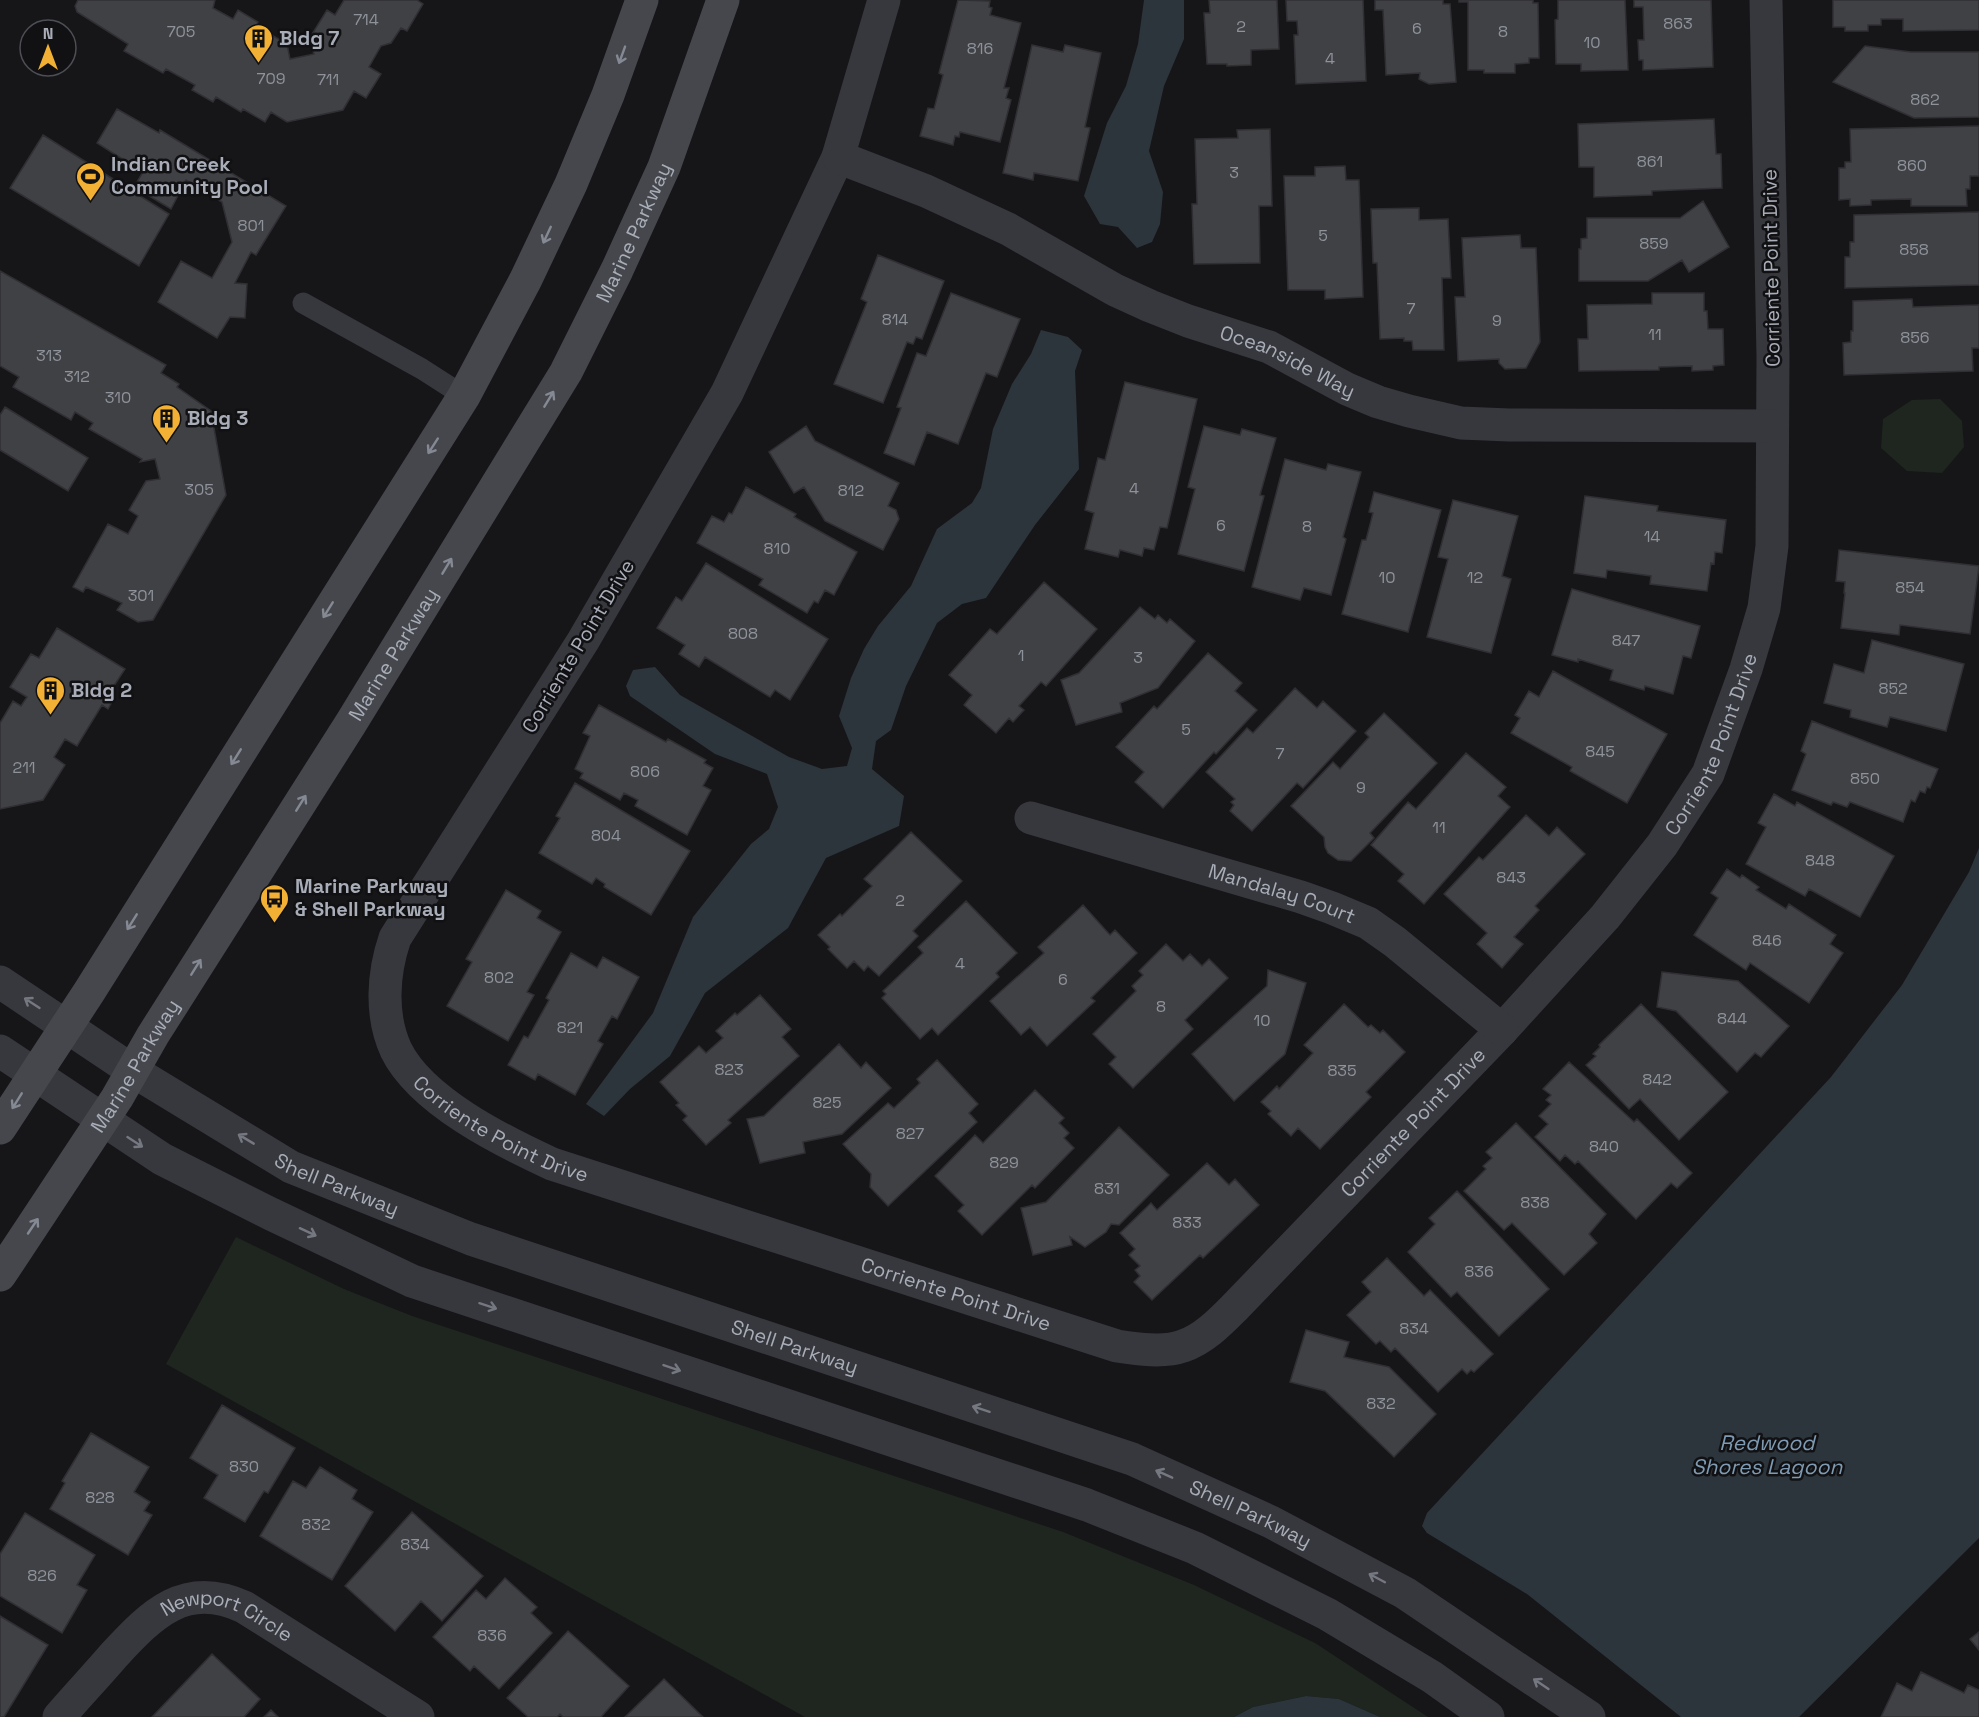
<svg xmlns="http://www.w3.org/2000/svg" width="1979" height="1717" font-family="'Space Grotesk',sans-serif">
<rect width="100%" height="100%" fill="#161618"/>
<path fill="#1e261f" d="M1940,399l22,22 2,26 -22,26 -35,-2 -26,-23 2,-29 29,-19z
M236,1237l108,52 68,27 651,216 131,53 121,58 113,74h-48l-41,-18 -33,-3 -53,11 -19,10h-429l-639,-353z"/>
<path fill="#2c353c" d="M1144,0h40v39l-20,47 -15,65 14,41 -3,32 -8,18 -15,6 -19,-21 -18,-3 -16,-28 23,-73 19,-37 12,-42z
M1041,330l27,7 14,13 -7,21 4,98 -44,56 -49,73 -24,6 -25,19 -31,63 -15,44 -15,11 -4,28 32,27 -5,30 -73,32 -38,70 -83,65 -35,63 -40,33 -26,27 -18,-12 67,-91 40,-96 58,-73 18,-15 9,-22 -11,-33 -52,-20 -85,-58 -4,-10 7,-16 22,-3 25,28 109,62 33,12 25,-3 5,-18 -13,-32 12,-38 13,-29 14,-23 33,-40 26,-57 35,-26 9,-15 12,-59 19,-45 19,-30z
M1979,848v690l-180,179h-118l-154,-123 -100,-61 -5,-7 5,-13 404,-436 71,-92 67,-113z
M1306,1696l33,3 41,18h-146l19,-10z"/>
<path fill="#404145" stroke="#303034" stroke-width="1.5" d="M78,0h137l-2,8 20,11 5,-9 20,12 -2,4 31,18 3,15 24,-5 -5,-15 18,-29 8,5 9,-15h73l6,4 -16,27 -6,-3 -10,15 -10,3 -12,21 12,7 -15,24 -12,-7 -11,19 -56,12 -16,-10 -6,10 -22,-13 -2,3 -25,-15 -3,5 -21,-12 3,-5 -29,-16 -3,4 -39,-22 4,-7 -51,-32 -2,-6z
M958,0l32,1 -1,6 3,1 -2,7 31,8 -17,65h5l-3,10 5,2 -11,42 -40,-10 -1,5 -4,-1 -2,9 -33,-9 8,-28 6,1 9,-34 -4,-2z
M1209,0h68l2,49 -28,1v15l-24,1v-2h-20l-3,-51h6z
M1286,0h77l3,81 -70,3 -2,-49h4l-1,-14h-10z
M1375,0h68v4h7l6,78 -27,2 -10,-5 1,-6 -34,2 -3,-65h-8z
M1459,0h74v3h5l1,55h-10v5l-14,1v9h-31v-3h-16v-68h-9z
M1558,0h67l3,70 -47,1v-7h-25l-1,-44 3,-1z
M1634,0h77l2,67 -70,3v-10h-4l-1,-20h6l-1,-33h-9z
M1833,0h146v30l-76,1v-12h-22v6h-13v6h-23v-4h-12z
M1032,45l31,7 2,-7 36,8 -16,74 5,1 -12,53 -44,-8 -1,7 -30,-7z
M1865,46l46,6h68v65l-65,1 -81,-36z
M117,109l42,24 1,-3 126,76 -30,49 -5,-3 -16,31 12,1 -2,34 -15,-1 -13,21 -59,-36 23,-41 31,17 20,-36 -10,-40 -36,-22 -15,29 -37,-22 9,-15 -46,-29z
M1714,119l2,35h5l1,34 -70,3v4l-58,2v-30h-15l-1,-43z
M1979,126v50h-9v13h-4l1,17h-56v-7l-40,1v5l-21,1v-7l-11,1v-32h6v-6h6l-1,-33z
M1270,129l2,77h-13l1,57 -66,1 -2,-60h5l-2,-65 43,-1 -1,-8z
M43,135l126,79 -30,52 -129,-78z
M1345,166l1,14h13l4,117 -38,2v-9h-37l-4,-114h31v-9z
M1703,201l26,46 -40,25 -7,-12 -34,21h-69v-32h2v-10l6,-1v-20h93z
M1419,208v12l29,-1 3,59h-9l2,72h-31l-1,-9h-8v-3l-24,1 -3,-76h-4l-2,-54z
M1979,212v73l-134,3v-31h5v-15h4v-27z
M1520,235l1,13h15l4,94 -14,26 -21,1 -6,-6v-4l-41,2 -3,-64h10l-3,-59z
M878,255l66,26 -22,58 -6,-2 -3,7 -6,-2 -24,61 -49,-19 33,-82 -6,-3z
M0,271l166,94 -5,8 18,11 -2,3 34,24 15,84 -73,125 -15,2 -21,-12 5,-7 -36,-16 -3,5 -10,-5 35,-63 20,10 10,-18 -9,-6 17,-29 14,-2 -5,-20 -15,3 2,-3 -53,-30 4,-6 -18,-11 -4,8 -58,-33 6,-10 -19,-11z
M951,293l69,26 -23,58 -11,-4 -28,71 -31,-12 -13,33 -30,-12 17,-45 -4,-1 20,-54 9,3z
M1652,293h52v18h3l1,18h15l1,36 -11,1v4l-21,1v-5l-33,1v3l-80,1 -1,-32h10l-1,-34 65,-1z
M1912,299l1,8 66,-2v43h-7l1,23 -129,4 -1,-32 8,-1v-11h2v-30z
M1125,382l72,17 -30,129 -7,-1 -6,23 -10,-2 -2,8 -22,-6 -2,7 -33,-8 9,-36 -9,-3 13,-52 7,2z
M5,407l83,51 -20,33 -68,-41v-35z
M806,426l9,15 84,42 -11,23 8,4 3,9 -16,31 -58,-29 -21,-34 -10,6 -25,-41z
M1204,426l36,9 2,-6 34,9 -16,57 4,1 -20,75 -66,-17 17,-65 -7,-2z
M1285,459l41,11 2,-6 33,8 -18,65 3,2 -15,56 -27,-7 -4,12 -48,-13z
M746,487l50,27 -2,3 63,35 -23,43 -9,-5 -7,13 -4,-2 -7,12 -48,-28 4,-6 -66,-36 15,-27 12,6 5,-9 3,1z
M1374,492l67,18 -33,122 -66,-18 20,-74h4l7,-27 -4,-1z
M1585,496l73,10 -1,5 69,9 -4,33 -7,-1 -1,12 -3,-1 -4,28 -57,-7 1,-8 -44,-6 -1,8 -32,-5z
M1453,500l65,16 -16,60 9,3 -20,74 -64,-16 21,-78 -10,-2z
M1839,550l140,16 -9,68 -70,-9 -1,10 -58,-7 4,-35h-1l1,-11 -9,-1z
M706,563l122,76 -38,61 -15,-10 -5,7 -65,-40 -6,10 -20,-13 6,-9 -28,-17 19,-31 6,4z
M1044,582l53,47 -51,57 -5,-4 -22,24 5,4 -11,12 -4,-4 -13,15 -32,-28 8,-10 -23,-20 41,-46 7,5z
M1572,589l128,37 -9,32 -8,-2 -10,38 -28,-8 -1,4 -34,-10 3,-10 -35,-11v3l-26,-7z
M1140,607l15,12 3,-4 9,8 3,-4 25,22 -37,47 -38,15 2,9 -46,13 -15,-45 18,-7z
M57,628l68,41 -17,26 6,3 -6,11 -6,-4 -25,41 -12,-7 -11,18 11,8 -22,35 -43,9v-86l13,-22 8,5 6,-9 -17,-10 21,-33 8,4z
M1872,640l92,24 -18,67 -56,-14 -3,10 -37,-10 1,-7 -27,-7 10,-39 30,9z
M1208,653l34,30 -7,8 22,19 -41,44 -2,-2 -51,56 -28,-26 9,-10 -28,-25 38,-41 3,3z
M1553,671l114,63 -40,69 -57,-32 2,-4 -61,-34 9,-15 -5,-3 14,-24 10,6z
M1295,688l22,20 6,-7 33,30 -53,57 -6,-5 -45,48 -22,-20 4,-6 -3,-3 4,-3 -29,-27 41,-44 6,5z
M599,705l67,37 2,-3 38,21 -2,3 9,5 -10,18 8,4 -24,45 -52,-29 3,-6 -14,-7 -4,7 -40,-22 3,-5 -8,-4 15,-33 -7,-3z
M1384,713l53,50 -67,70 4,5 -23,23 -13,-1 -10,-7 -3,-6 -1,-10 -33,-31 42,-44 7,7 29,-32 -4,-4z
M1812,721l126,48 -8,19 -3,-1 -2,6 -5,-2 -5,11 -4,-2 -8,22 -53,-20 -3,5 -14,-5 -2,3 -39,-15 14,-36 -5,-3z
M1466,753l40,34 -8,9 12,11 -86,97 -26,-23 6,-7 -33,-29 37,-43 8,7z
M575,783l115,68 -39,64 -47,-28 1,-3 -9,-6 -4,6 -53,-31 21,-35 -4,-2z
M1774,794l21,12 2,-4 97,54 -34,61 -51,-28 -4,7 -59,-32 20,-37 -8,-4z
M1526,815l23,21 8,-9 28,27 -50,52 4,4 -25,27 9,7 -21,24 -25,-24 10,-11 -43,-39 35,-37 4,3z
M911,832l51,49 -49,50 5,5 -39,40 -11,-10 -4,5 -10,-10 -7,7 -19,-19 2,-2 -12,-12 22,-21 2,2 30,-30 -8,-7z
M1727,869l13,9 2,-3 17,12 -3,3 30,19 3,-5 47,31 -6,9 13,9 -34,50 -59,-40 -4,7 -52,-35 24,-37 -7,-5z
M506,890l35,21 -4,7 24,14 -34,60 7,3 -26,46 -61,-35 25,-44 -6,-3z
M966,901l51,52 -21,20 3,4 -61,58 -6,-7 -12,11 -38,-41 4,-4 -3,-3 40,-38 -5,-6z
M1083,905l27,30 5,-5 22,23 -46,45 4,3 -48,45 -17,-19 -9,8 -31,-34 54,-48 -6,-6z
M1166,944l17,17 7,-7 12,12 7,-7 19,19 -43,42 8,9 -60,59 -24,-24 7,-7 -23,-23 43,-43 -4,-5 11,-11 -4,-4z
M571,953l26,15 6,-11 36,20 -22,42 -5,-3 -14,25 5,3 -28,51 -37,-21 -3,6 -27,-15 16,-29 4,2 21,-38 -3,-2z
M1268,970l38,13 -21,71 -51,47 -42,-47 75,-68z
M1662,972l76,9 51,45 -28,31 -6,-4 -18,19 -61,-61 -19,-4z
M760,995l31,34 -9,8 17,19 -71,64 3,3 -25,22 -23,-25 4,-4 -11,-11 3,-2 -19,-21 39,-36 7,7 17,-15 -7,-7 19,-18 2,2z
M1344,1004l24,23 3,-2 9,8 3,-3 22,22 -39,40 5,5 -51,52 -22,-21 -7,8 -23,-22 3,-3 -10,-9 16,-16 2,3 34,-36 -9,-8z
M1641,1004l87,88 -49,48 -39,-41 -11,10 -43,-44 10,-9 -3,-2 7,-7 -1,-2z
M839,1044l22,24 5,-6 25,26 -49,46 -39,8 2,11 -45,10 -13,-44 17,-3z
M937,1060l41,44 -9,9 8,9 -89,84 -18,-19 1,-13 -28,-30 45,-41 6,5 26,-25 -3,-4z
M1569,1062l65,60 3,-3 55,54 -15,15 -6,-5 -35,36 -58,-58 -3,3 -10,-9 -5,6 -25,-24 13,-13 -9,-8 12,-12 -5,-4 5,-5 -8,-6z
M1035,1090l29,28 -5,5 10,10 -5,5 10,10 -39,40 -3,-3 -50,50 -24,-24 6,-6 -29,-29 40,-41 8,8z
M1516,1123l90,91 -17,20 8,9 -33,32 -52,-52 -8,7 -40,-39 22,-22 -3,-3 9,-8 -6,-6z
M1119,1127l50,48 -50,50 -8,-1 -5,8 -21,15 -15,-10 2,8 -39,10 -12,-47 25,-6z
M1207,1163l22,22 6,-6 24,26 -56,53 -3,-3 -48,45 -18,-18 6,-6 -5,-6 5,-4 -11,-11 6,-6 -15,-16 31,-30 6,7z
M1457,1191l92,98 -50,47 -42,-44 -6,5 -43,-45 27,-28 -6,-6z
M1387,1258l37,38 6,-6 63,64 -19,18 -3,-2 -4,4 -5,-5 -24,23 -43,-44 -4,4 -11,-11 -4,3 -29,-29 24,-23 -9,-10z
M1306,1330l43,12 -5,15 45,10 47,47 -42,43 -69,-66 -35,-9z
M222,1405l73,43 -27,45 -4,-2 -19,31 -41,-24 14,-23 -28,-17z
M91,1433l58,34 -15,25 16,10 -6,9 8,4 -24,40 -78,-46 15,-26 -3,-2z
M320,1467l37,23 -5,9 21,13 -41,68 -72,-44 33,-55 13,7z
M412,1512l71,64 -41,45 -21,-20 -26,30 -50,-45z
M25,1513l70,42 -18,30 10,5 -25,43 -62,-37v-42z
M505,1578l32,29 -6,6 21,20 -53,56 -25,-23 -4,5 -37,-34 43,-47 10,9z
M0,1616l48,29 -44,72h-4z
M568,1631l61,55 -28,31h-38l-3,-3 -3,3h-29l-21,-19z
M1979,1632v18l-9,-11z
M212,1654l48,45 -16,18h-92z
M1921,1672l43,21 4,-8 11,5v27h-98l16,-34 15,8z
M664,1679l39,38h-78z
M271,1710l7,7h-14z"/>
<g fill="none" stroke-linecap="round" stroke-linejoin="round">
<path stroke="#37383d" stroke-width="21" d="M303,303l119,66 42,27"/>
<g stroke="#37383d" stroke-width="33">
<path id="s1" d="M884,0l-46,157 -111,236 -144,248 -188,297c-12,35 -15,77 1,112 25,51 106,91 156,114l565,182c20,3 47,7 66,0 21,-7 38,-25 53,-40l266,-276 103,-113 57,-72 46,-71 38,-105 18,-61 8,-62 1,-190 -7,-356"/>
<path id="s2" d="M838,157l88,34 82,38 107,61 35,16 38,15 81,26 78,42 31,13 31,9 52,12 48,2 263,1"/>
<path id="s3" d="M1031,818l270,79 31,11 36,15 27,19 107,88"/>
<path id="s4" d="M59,1717c18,-21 37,-41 55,-62 38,-41 71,-75 130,-48l174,110"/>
</g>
<g stroke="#37383d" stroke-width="33">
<path id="s5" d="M0,982l133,89 158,96 180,72 661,220 139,63 134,71 184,124"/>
<path d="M0,1051l162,108 109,55 141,67 675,224 108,43 132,66 105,63 56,40"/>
</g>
<g stroke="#45474d" stroke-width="33">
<path d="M0,1128l89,-136 375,-596 62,-117 45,-95 37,-89 34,-95"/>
<path id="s6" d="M0,1275l117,-177 36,-63 198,-312 215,-351 51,-102 47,-103 59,-167"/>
</g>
</g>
<defs><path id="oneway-shaft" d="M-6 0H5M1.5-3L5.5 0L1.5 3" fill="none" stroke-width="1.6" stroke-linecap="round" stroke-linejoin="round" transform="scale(1.5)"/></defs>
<g stroke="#858993">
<use href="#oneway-shaft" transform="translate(622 55) rotate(110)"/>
<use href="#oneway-shaft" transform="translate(547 235) rotate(115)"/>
<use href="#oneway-shaft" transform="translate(549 399) rotate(-59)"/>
<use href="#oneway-shaft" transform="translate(433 446) rotate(123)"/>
<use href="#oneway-shaft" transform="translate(447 566) rotate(-59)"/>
<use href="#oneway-shaft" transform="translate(328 610) rotate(122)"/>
<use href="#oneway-shaft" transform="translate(236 757) rotate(122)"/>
<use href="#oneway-shaft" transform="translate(301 803) rotate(-58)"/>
<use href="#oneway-shaft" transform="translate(132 922) rotate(122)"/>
<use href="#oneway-shaft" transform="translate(196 967) rotate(-58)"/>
<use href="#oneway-shaft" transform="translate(17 1101) rotate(122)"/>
<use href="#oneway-shaft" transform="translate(33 1226) rotate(-56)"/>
</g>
<g stroke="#757881">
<use href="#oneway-shaft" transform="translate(32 1003) rotate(-147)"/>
<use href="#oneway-shaft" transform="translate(246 1139) rotate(-149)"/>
<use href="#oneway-shaft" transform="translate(135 1142) rotate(33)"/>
<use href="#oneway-shaft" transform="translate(308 1232) rotate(25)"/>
<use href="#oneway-shaft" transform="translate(488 1306) rotate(18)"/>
<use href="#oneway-shaft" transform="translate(672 1368) rotate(19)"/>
<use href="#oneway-shaft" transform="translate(981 1409) rotate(-162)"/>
<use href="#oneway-shaft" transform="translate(1164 1474) rotate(-156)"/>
<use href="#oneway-shaft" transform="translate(1377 1578) rotate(-152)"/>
<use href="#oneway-shaft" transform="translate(1541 1684) rotate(-146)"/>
</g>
<defs>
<symbol id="building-pin" viewBox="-11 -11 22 30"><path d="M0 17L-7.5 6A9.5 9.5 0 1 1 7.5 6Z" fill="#f2b134" stroke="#111113"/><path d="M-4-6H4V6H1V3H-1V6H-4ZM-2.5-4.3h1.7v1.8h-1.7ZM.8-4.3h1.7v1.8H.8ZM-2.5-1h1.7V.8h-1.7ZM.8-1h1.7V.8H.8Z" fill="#111"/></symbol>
<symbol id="stadium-pin" viewBox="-11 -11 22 30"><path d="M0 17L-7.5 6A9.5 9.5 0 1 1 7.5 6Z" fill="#f2b134" stroke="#111113"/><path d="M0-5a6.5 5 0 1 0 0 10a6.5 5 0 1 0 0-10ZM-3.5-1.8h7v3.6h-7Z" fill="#111"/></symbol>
<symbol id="bus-pin" viewBox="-11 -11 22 30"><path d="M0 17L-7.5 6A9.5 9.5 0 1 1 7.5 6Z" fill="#f2b134" stroke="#111113"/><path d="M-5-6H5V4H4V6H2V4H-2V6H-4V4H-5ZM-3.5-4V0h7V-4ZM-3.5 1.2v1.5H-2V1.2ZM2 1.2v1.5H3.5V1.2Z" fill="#111"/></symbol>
</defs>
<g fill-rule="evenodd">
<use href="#building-pin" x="242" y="22" width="33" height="45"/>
<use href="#stadium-pin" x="74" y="160" width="33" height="45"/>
<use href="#building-pin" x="150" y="402" width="33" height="45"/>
<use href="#building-pin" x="34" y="674" width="33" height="45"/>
<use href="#bus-pin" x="258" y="882" width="33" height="45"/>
</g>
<g text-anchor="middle" stroke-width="5" stroke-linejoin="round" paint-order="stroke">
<g font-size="16" fill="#8e929b">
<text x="366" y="25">714</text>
<text x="1678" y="29">863</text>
<text x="1241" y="32">2</text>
<text x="1417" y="34">6</text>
<text x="181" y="37">705</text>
<text x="1503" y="37">8</text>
<text x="1592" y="48">10</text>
<text x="980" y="54">816</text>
<text x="1330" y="64">4</text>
<text x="271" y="84">709</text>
<text x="328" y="85">711</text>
<text x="1925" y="105">862</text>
<text x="1650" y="167">861</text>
<text x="1912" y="171">860</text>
<text x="1234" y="178">3</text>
<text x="251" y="231">801</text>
<text x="1323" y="241">5</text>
<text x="1654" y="249">859</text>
<text x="1914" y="255">858</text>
<text x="1411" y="314">7</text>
<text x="895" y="325">814</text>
<text x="1497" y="326">9</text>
<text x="1655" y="340">11</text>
<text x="1915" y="343">856</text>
<text x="49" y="361">313</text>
<text x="77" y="382">312</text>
<text x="118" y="403">310</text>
<text x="1134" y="494">4</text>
<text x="199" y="495">305</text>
<text x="851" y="496">812</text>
<text x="1221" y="531">6</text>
<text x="1307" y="532">8</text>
<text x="1652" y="542">14</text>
<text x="777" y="554">810</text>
<text x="1387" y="583">10</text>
<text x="1475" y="583">12</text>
<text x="1910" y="593">854</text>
<text x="141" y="601">301</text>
<text x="743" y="639">808</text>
<text x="1626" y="646">847</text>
<text x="1021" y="661">1</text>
<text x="1138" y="663">3</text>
<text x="1893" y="694">852</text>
<text x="1186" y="735">5</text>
<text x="1600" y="757">845</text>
<text x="1280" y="759">7</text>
<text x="24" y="773">211</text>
<text x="645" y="777">806</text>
<text x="1865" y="784">850</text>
<text x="1361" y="793">9</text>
<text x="1439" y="833">11</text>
<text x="606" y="841">804</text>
<text x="1820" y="866">848</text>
<text x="1511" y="883">843</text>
<text x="900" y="906">2</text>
<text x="1767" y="946">846</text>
<text x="960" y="969">4</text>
<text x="499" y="983">802</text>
<text x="1063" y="985">6</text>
<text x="1161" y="1012">8</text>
<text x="1732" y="1024">844</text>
<text x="1262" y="1026">10</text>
<text x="570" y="1033">821</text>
<text x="729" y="1075">823</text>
<text x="1342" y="1076">835</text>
<text x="1657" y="1085">842</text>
<text x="827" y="1108">825</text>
<text x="910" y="1139">827</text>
<text x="1604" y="1152">840</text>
<text x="1004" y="1168">829</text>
<text x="1107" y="1194">831</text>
<text x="1535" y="1208">838</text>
<text x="1187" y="1228">833</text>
<text x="1479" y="1277">836</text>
<text x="1414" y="1334">834</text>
<text x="1381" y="1409">832</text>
<text x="244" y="1472">830</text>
<text x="100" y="1503">828</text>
<text x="316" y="1530">832</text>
<text x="415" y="1550">834</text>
<text x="42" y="1581">826</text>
<text x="492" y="1641">836</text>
</g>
<g font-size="20" font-weight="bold" fill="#a8adb8" stroke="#111113" text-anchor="start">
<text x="279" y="45">Bldg 7</text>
<text x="111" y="171">Indian Creek<tspan x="111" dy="23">Community Pool</tspan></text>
<text x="187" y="425">Bldg 3</text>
<text x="71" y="697">Bldg 2</text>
<text x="295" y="893">Marine Parkway<tspan x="295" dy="23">&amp; Shell Parkway</tspan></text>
</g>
<g font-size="20" fill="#a8adb8" stroke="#111113">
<text dy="7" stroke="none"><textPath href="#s6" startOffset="1221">Marine Parkway</textPath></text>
<text transform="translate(1771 268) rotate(-91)" y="7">Corriente Point Drive</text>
<text dy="7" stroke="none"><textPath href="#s2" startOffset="495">Oceanside Way</textPath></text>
<text transform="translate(578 646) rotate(-59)" y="7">Corriente Point Drive</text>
<text dy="7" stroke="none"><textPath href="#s6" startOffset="735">Marine Parkway</textPath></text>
<text dy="7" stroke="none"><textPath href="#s1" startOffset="2842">Corriente Point Drive</textPath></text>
<text dy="7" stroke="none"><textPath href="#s3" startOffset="262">Mandalay Court</textPath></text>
<text dy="7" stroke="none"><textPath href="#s6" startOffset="249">Marine Parkway</textPath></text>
<text dy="7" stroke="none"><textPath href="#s1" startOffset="2356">Corriente Point Drive</textPath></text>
<text dy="7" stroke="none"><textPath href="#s1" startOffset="1312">Corriente Point Drive</textPath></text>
<text dy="7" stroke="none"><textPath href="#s5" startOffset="394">Shell Parkway</textPath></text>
<text dy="7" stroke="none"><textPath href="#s1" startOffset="1798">Corriente Point Drive</textPath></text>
<text dy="7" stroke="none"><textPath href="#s5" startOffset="880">Shell Parkway</textPath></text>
<text dy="7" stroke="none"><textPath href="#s5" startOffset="1366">Shell Parkway</textPath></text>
<text dy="7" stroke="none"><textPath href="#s4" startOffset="219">Newport Circle</textPath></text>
</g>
<g font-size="21" font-style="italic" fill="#7f9bb3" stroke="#111113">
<text x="1767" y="1450">Redwood<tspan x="1767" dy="24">Shores Lagoon</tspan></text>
</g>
</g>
<g transform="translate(48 48)"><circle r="28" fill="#111113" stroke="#4d4f55" stroke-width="1.5"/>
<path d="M0-4.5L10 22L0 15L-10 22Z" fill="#f2b134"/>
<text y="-9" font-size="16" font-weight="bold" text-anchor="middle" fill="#a8adb8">N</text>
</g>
</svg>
